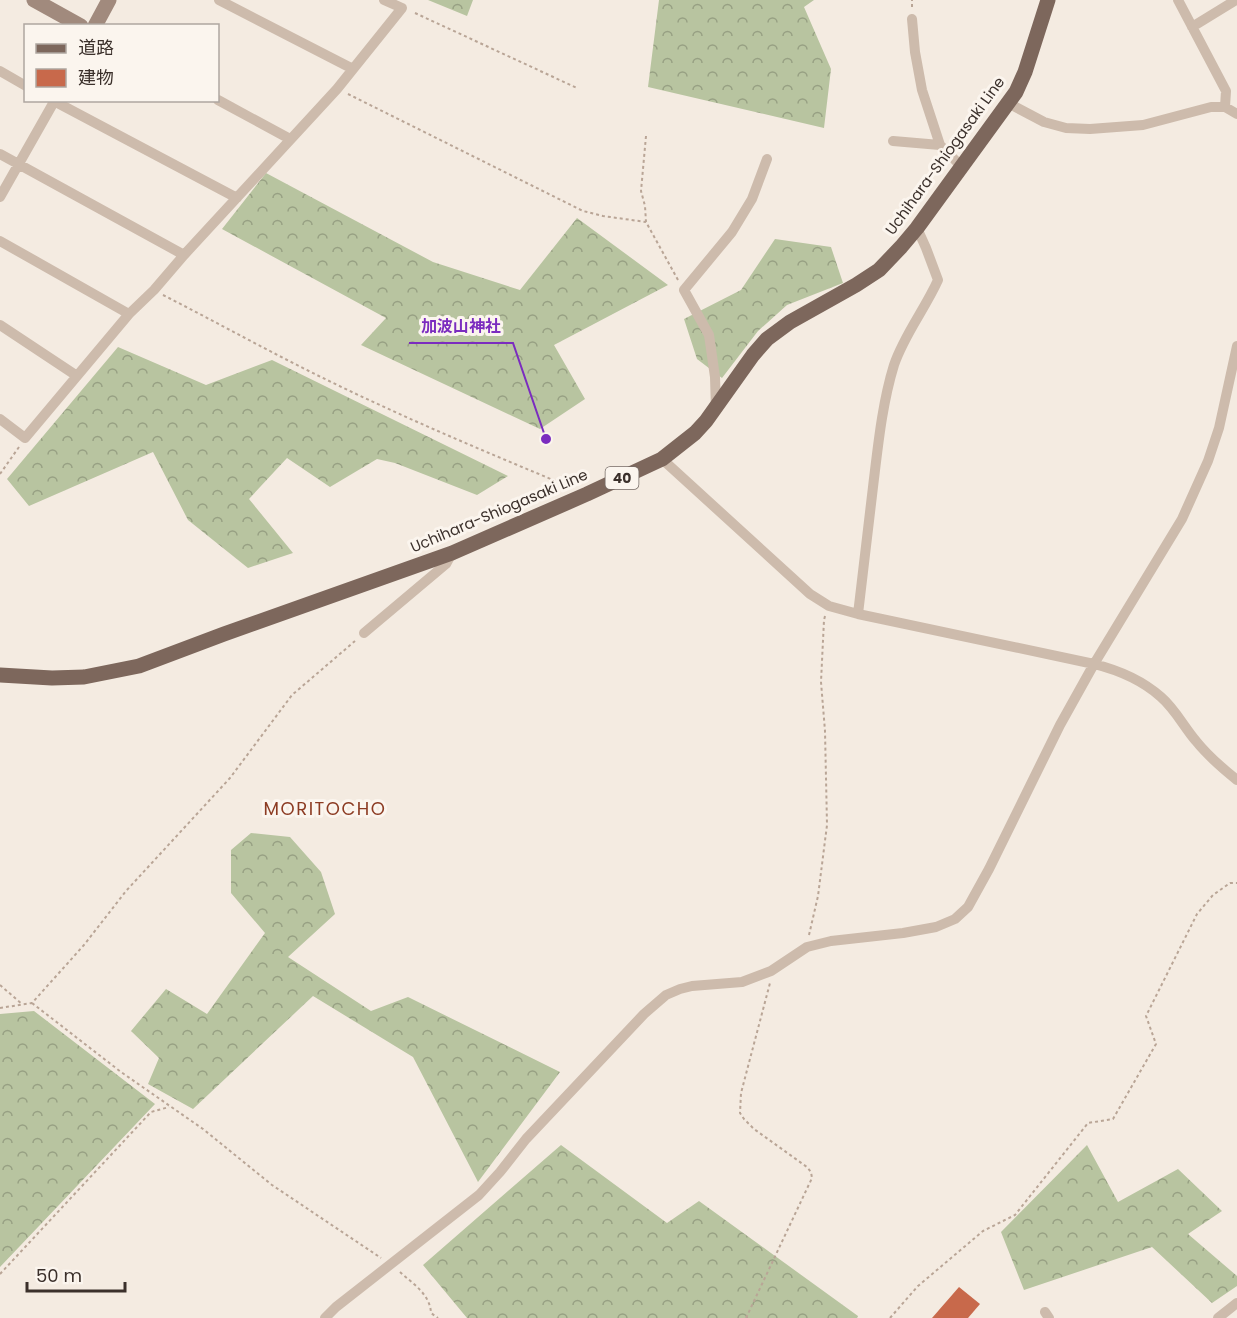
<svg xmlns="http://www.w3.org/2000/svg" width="1237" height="1318" font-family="Poppins,'Noto Sans JP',sans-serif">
<defs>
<pattern id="forest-crowns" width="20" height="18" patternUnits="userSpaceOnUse" patternTransform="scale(1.5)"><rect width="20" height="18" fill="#b8c4a0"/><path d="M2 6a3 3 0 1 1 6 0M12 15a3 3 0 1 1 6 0" fill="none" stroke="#97a083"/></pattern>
</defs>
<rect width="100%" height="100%" fill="#f4ebe1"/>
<path fill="url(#forest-crowns)" d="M428,0h45l-6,16z
M659,0h155l-10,7 27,62 -7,59 -176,-41z
M266,173l167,89 87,28 57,-72 91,67 -114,60 31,54 -45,30 -179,-84 25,-27 -164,-89z
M775,239l56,8 12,36 -56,22 -29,26 -36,47 -25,-19 -13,-40 57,-29z
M118,347l88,38 66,-25 236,116 -31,19 -82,-32 -18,-4 -47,28 -43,-29 -38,41 44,54 -45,15 -60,-48 -35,-68 -124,54 -22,-27z
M251,833l39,4 31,35 14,42 -47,43 83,54 37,-14 152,75 -82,110 -65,-125 -100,-61 -120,113 -45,-25 11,-26 -28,-27 35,-42 41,25 58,-81 -34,-40v-43z
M34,1011l121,93 -155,163v-253z
M561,1145l106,78 32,-22 159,115 -1,2h-390l-44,-53z
M1087,1145l31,57 60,-33 44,42 -34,23 49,42v10l-25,17 -60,-56 -128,43 -23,-58z"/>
<path fill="#c8694b" d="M959,1287l21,17 -12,14h-36z"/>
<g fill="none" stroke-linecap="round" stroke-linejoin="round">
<path stroke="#b9a596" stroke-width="2" stroke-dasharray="3 3" stroke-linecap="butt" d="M912,7v-7
M415,13l162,75
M348,94l235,117 20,5 43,6
M646,136l-5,55 4,15 1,16 32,58
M163,295c53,27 105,56 158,82 81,40 165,75 249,110
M0,474l19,-27
M809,935l9,-39 9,-71 -2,-94 -4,-49 3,-62 1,-4
M0,985l22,19
M32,1003l89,69 82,57 69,56 109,73
M0,1008l32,-5 52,-58 42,-54 104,-113 62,-83 63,-54
M400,1272c13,12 30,22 31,41l7,5
M0,1274l151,-162 18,-5
M746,1318l66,-140 -1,-6 -4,-5 -53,-38 -10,-10 -4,-6 1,-20 29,-110
M890,1318l28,-32 65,-55 32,-16 73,-92 25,-4 43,-75 -10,-28 51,-102 16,-19 17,-12h7"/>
<path stroke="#cdbbac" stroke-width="10" d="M219,0l134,69
M1178,0l48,91 -1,16
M912,19l3,33 7,38 18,55 21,21
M1192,27l44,-27
M0,71l26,15
M52,100l185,98
M218,100l72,39
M1008,103l36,19 22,6 24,1 53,-4 68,-18h14l12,7
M893,141l47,4
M0,154l184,101
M0,197l55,-97
M0,241l129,73
M0,325l77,51
M716,409l-1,-32 -6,-42 -25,-45 48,-58 20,-33 15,-40
M0,419l25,19 104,-124 25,-24 30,-35 153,-166 65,-81 -18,-8
M662,459l148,135 19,12 29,8 236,50c24,6 48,16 67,33 14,12 23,30 35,44 12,15 26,27 41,39
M858,614c5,-42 10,-85 15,-127 5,-41 9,-83 21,-122 10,-30 31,-56 44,-85l-12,-32 -9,-20
M364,633l82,-69 6,-11
M1045,1312l4,6
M325,1318l11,-11 143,-112 21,-23 26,-33 118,-125 22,-19 14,-6 12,-3 50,-4 29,-11 36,-24 24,-6 72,-8 33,-6 19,-8 13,-12 21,-38 71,-144 34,-61 88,-145 26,-58 11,-33 18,-82
M1218,1318l19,-15"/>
<path stroke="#a18a7d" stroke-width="15" d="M34,0l47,26
M95,26l14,-26"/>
<path stroke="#7d675c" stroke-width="15" d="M0,675l52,3 32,-1 55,-11 85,-32 228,-81 135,-59 75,-35 33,-26 11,-12 47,-66 14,-16 23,-17 66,-37 23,-15 22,-23 16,-19 99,-136 9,-20 23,-72"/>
</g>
<g text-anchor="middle" stroke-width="6" stroke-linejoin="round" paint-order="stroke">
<rect fill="#fbf5ee" stroke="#756b66" stroke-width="1.5" x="605.5" y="467" width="33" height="22" rx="4.5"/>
<g font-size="14" font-weight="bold" fill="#3b302b">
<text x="622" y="483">40</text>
</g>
<g font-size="15" fill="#3b302b" stroke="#fbf5ee">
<text transform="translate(945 156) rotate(-54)" y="5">Uchihara-Shiogasaki Line</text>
<text transform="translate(499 511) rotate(-23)" y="5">Uchihara-Shiogasaki Line</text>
</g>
<g font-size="18" letter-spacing="1.5" fill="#8c3b22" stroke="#fbf5ee">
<text x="325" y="815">MORITOCHO</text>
</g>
</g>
<path fill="none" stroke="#7b2cbf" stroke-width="2" d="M546 439L513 343H409"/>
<circle fill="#7b2cbf" stroke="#fbf5ee" stroke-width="2" cx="546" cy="439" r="6"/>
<g font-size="16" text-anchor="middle" font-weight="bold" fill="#7b2cbf" stroke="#fbf5ee" stroke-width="6" stroke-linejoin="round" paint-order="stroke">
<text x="461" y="332">加波山神社</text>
</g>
<rect x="24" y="24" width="195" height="78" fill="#fbf5ee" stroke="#aea6a0" stroke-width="1.5"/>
<rect x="36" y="44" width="30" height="9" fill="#7d675c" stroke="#aea6a0" stroke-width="1.5"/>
<text x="78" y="54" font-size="18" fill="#3b302b">道路</text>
<rect x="36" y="69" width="30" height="18" fill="#c8694b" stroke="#aea6a0" stroke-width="1.5"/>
<text x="78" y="84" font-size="18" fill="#3b302b">建物</text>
<path d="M27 1282v9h98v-9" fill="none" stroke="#3b302b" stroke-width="3"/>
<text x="36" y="1282" font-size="18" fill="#3b302b" stroke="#fbf5ee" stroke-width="4.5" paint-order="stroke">50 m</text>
</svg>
